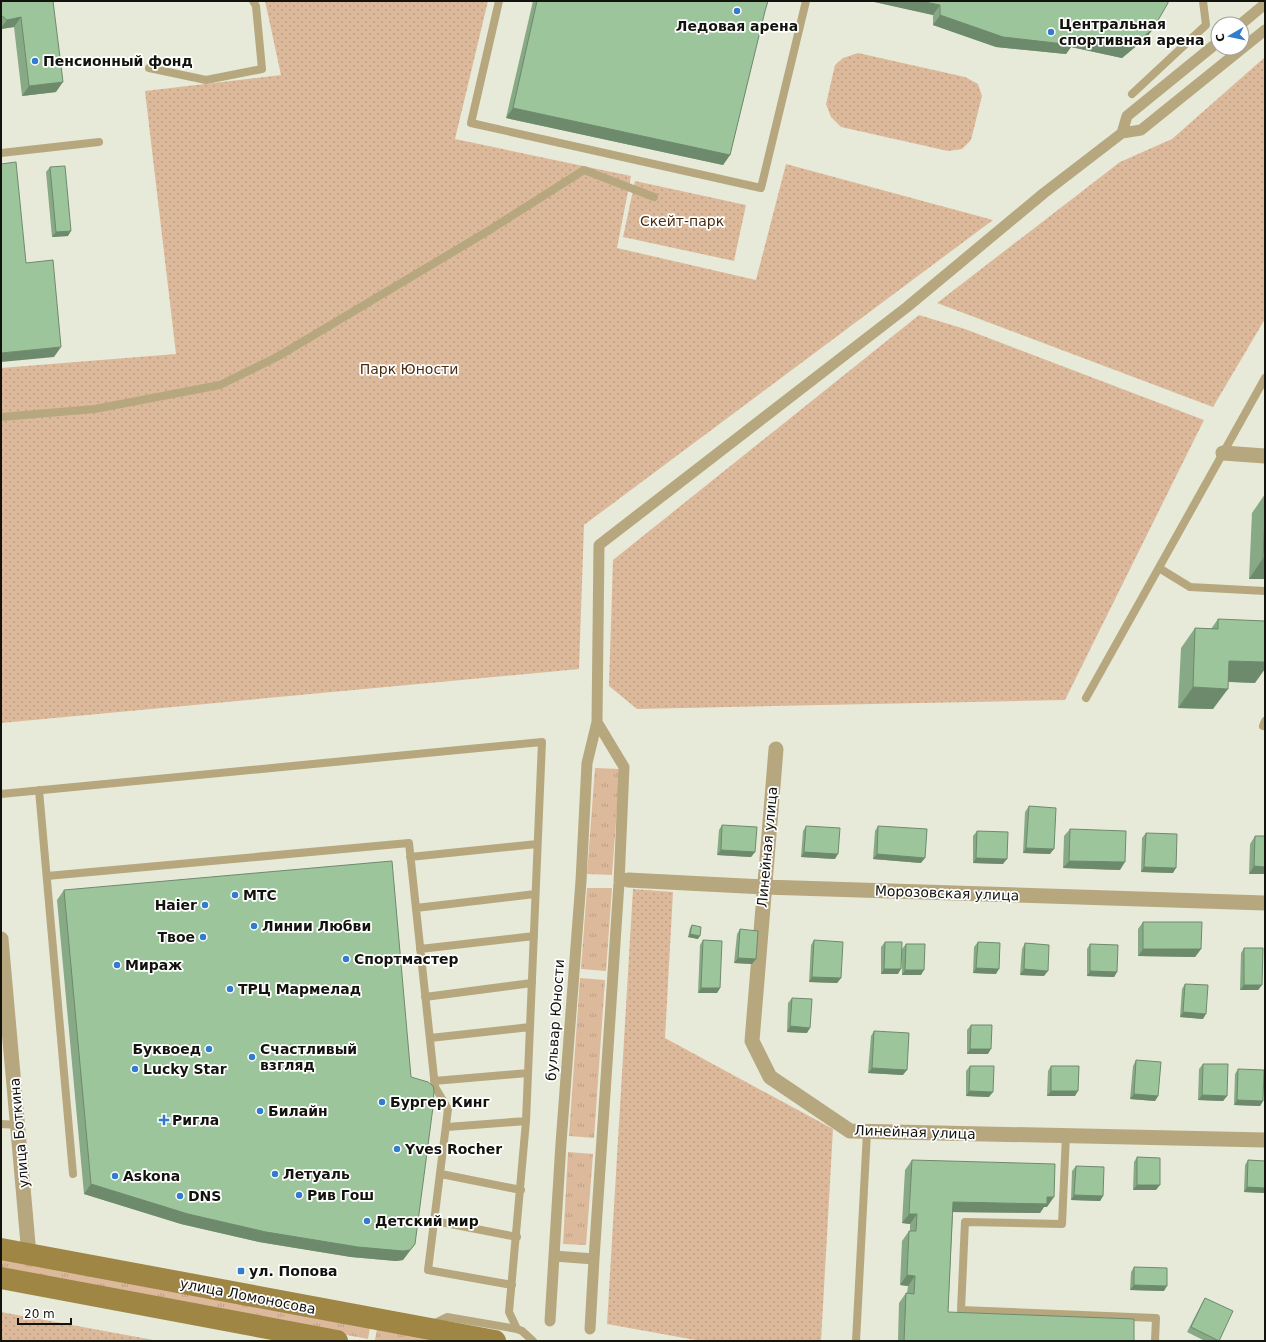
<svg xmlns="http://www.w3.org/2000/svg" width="1266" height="1342" font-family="'DejaVu Sans',sans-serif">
<defs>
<pattern id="grass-tufts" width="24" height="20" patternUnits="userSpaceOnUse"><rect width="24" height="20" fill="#ddb99b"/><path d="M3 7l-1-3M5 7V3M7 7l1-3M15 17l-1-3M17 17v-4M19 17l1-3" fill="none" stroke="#bd9e84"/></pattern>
<pattern id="park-dots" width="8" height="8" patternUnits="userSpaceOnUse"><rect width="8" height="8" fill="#ddb99b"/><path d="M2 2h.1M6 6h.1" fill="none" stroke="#bd9e84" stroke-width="1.8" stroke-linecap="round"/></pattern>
</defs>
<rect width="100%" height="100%" fill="#e7ead8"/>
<path fill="url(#grass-tufts)" d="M595,768l25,1 -8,106 -25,-1z
M587,888h25l-6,83 -25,-2z
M580,978l25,2 -11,158 -25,-2z
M568,1152l25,2 -7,91 -23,-1z
M1,1259l369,68 -2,12 -367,-69z
M377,1329l65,12 -67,-1z"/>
<path fill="url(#park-dots)" d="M265,1h223l-33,138 176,37 -14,72 139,32 30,-116 207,56 -409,305 -5,144 -578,54v-355l175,-14 -31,-263 136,-16z
M858,53l107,24 13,7 4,12 -11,44 -9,9 -14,2 -107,-24 -10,-10 -5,-13 9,-39 8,-7z
M1265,57v262l-52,88 -276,-104 183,-141 52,-23z
M635,181l111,24 -12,56 -111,-24z
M919,315l46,14 239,91 -139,280 -428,9 -28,-23 4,-126z
M633,889l40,3 -8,146 168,91 -12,212h-120l-94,-17z
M1,1312l158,29h-158z"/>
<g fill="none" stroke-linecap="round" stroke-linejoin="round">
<path stroke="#b7a77e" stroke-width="8" d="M499,1l-28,122 290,65 45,-187
M149,68l57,12 56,-11 -6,-63 -3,-5
M1132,94l74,-69 -3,-24
M1,153l98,-11
M1,417l94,-8 125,-24 57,-28 211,-126 96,-61 70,27
M1159,568l31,19 75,4
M1086,698l179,-320
M1263,726l2,-5
M39,790l34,384
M1,794l541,-52 -16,379 -17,191 8,17
M410,857l127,-13
M47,876l362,-33 26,244 13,22 -20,161 84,15
M416,908l119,-14
M420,949l114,-13
M425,997l107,-14
M430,1038l100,-11
M434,1081l94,-8
M1,1124l17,1
M447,1127l79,-6
M1066,1135l-4,89 -97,-2 -4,88 195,8 -1,23
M441,1174l80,16
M435,1221l82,16
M433,1324l14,-7 70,12 5,2 11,10
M856,1341l11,-209"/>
<path stroke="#b7a77e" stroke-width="11" d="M1241,24l24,-20
M1122,133l19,-3 124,-100
M554,1256l40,3 -4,70
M594,1259l25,-376 5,-116 -27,-45 2,-177 308,-238 137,-114 78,-60 5,-17 91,-74
M550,1321l11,-178 20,-262 6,-118 10,-41"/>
<path stroke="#b7a77e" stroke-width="15" d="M1223,453l42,3
M776,749l-24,292 18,36 80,54 415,9
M628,880l136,7 501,16
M1,939l28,316"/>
<path stroke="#9f8645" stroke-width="22" d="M1,1249l494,92
M1,1278l336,63"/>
</g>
<path fill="#87a985" d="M1,1h36l19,91 -34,4 -8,-69 -13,2z
M533,1h235l-3,10 -35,144 -7,10 -217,-47z
M870,1h298l-15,28 -7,9 -24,20 -51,-11 -5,7 -70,-7 -63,-22v-10z
M50,167l18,69 -16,1 -6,-65z
M1265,494v85h-16l3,-66z
M1218,619l37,64 -27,-1 -15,27 -35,-1 3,-60 14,-20 16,1z
M1029,806l21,48 -27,-1 2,-41z
M722,825l33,27 -4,5 -34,-2 2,-25z
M806,826l29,33 -34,-2 2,-26z
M878,826l43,37 -48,-4 2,-28z
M1070,829l50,41 -57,-2 1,-32z
M977,831l26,33 -30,-1v-27z
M1146,833l27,40 -32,-1 1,-34z
M1255,836h10v38h-16l1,-30z
M64,890l351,354 -12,16 -7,1 -45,-4 -92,-15 -78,-18 -97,-30 -27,-294z
M1143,922l58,27 -6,8 -57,-1v-27z
M692,925l6,14 -10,-2 2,-9z
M740,929l16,30 -4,5 -18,-1 3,-29z
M703,940l17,48 -3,5h-19l2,-48z
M814,940l27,38 -4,5 -28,-1 2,-37z
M885,942l13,32h-17v-27z
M978,942l18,32 -23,-1 1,-26z
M1025,943l19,33 -24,-1 2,-26z
M906,944l15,31h-19v-26z
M1090,944l27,28 -3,5 -27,-1v-27z
M1244,948l18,37 -4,5h-18l1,-37z
M1185,984l18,35 -23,-2 2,-28z
M792,998l15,35 -20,-1 1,-29z
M971,1025l17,29h-21v-24z
M874,1031l29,44 -35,-2 3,-37z
M1136,1060l22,36 -3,5 -25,-2 3,-33z
M1203,1064l24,32 -4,5 -25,-1 1,-31z
M970,1066l19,31 -23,-1v-25z
M1051,1066l24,30h-28l1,-25z
M1238,1069l25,32 -3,5 -26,-1 1,-31z
M1137,1157l19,33h-23l1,-28z
M912,1160l135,47h-3l-4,6 -87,-1 -5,100 186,29h-236l1,-38 7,-10h1l1,-7 -8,-1 2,-44 7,-10h1v-7l-8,-1 3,-53z
M1248,1160l17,1v32l-21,-1 1,-27z
M1076,1166l27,30 -3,5 -29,-1 1,-29z
M1134,1267l30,24 -34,-1 1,-18z
M1205,1298l14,43h-14l-18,-9 15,-29z"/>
<path fill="#6e8a6c" d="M870,1h50l20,4 -7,10z
M940,15l136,21 77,-7 -7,9 -24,20 -51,-11 -5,7 -70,-7 -63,-22z
M21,17l-7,10 -13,2v-1l6,-8z
M63,82l-7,10 -34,4 7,-10z
M513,108l217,47 -7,10 -217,-47z
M71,231l-3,5 -16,1 4,-5z
M61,347l-7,10 -53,5v-9z
M1263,558h2v21h-16z
M1229,661l36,1v7l-10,14 -41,-2z
M1193,687l35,2 -15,20 -35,-1z
M1026,848l28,1 -4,5 -27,-1z
M721,850l34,2 -4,5 -34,-2z
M804,852l34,2 -3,5 -34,-2z
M877,854l48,4 -4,5 -48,-4z
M976,858l31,1 -4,5 -30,-1z
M1069,861l56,1 -5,8 -57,-2z
M1254,866l11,1v7h-16z
M1144,867l32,1 -3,5 -32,-1z
M690,934l10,2 -2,3 -10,-2z
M1143,949h58l-6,8 -57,-1z
M738,958l18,1 -4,5 -18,-1z
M976,968l23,1 -3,5 -23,-1z
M884,969h17l-3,5h-17z
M1024,969l24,2 -4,5 -24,-1z
M905,970h19l-3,5h-19z
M1090,971l27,1 -3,5 -27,-1z
M812,977l29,1 -4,5 -28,-1z
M1244,985h18l-4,5h-18z
M701,988h19l-3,5h-19z
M1183,1012l23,2 -3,5 -23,-2z
M790,1026l20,2 -3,5 -20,-1z
M970,1049h21l-3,5h-21z
M872,1068l35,2 -4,5 -35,-2z
M969,1091l24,1 -4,5 -23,-1z
M1051,1091h27l-3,5h-28z
M1134,1094l24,2 -3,5 -25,-2z
M1202,1095l25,1 -4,5 -25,-1z
M1237,1100l26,1 -3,5 -26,-1z
M91,1184l324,60 -12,16 -7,1 -45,-4 -92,-15 -78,-18 -97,-30z
M1137,1185h23l-4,5h-23z
M1247,1187l18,1v5l-21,-1z
M1074,1195l29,1 -3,5 -29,-1z
M1047,1197h7l-7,10h-3l-4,6 -94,-1 7,-10z
M909,1214h8l-7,10 -8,-1z
M907,1275l8,1 -7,10 -8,-1z
M1134,1285l33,1 -3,5 -34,-1z"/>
<path fill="#9dc59b" stroke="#6e8a6c" d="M1,1h52l10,81 -34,4 -8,-69 -14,3 -6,-5z
M537,1h231l-3,10 -35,144 -217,-47z
M920,1h248v2l-15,26 -24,19 -53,-12 -3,9 -70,-8 -63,-22v-10z
M16,162l10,101 27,-3 8,87 -60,6v-189z
M65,166l6,65 -15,1 -6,-65z
M1265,516v42h-2z
M1218,619l47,2v41l-36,-1 -1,28 -35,-2 2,-59 23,1z
M1029,806l27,2 -2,41 -28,-1z
M722,825l35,2 -2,25 -34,-2z
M806,826l34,2 -2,26 -34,-2z
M878,826l49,3 -2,29 -48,-4z
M1070,829l56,2 -1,31 -56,-1z
M977,831l31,1 -1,27 -31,-1z
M1146,833l31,1 -1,34 -32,-1z
M1255,836h10v31l-11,-1z
M392,861l19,216 17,5 5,4 1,4 -1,17 -18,137 -5,6 -7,1 -45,-4 -92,-15 -78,-18 -97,-30 -27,-294z
M1143,922h59l-1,27h-58z
M692,925l9,2 -1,9 -10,-2z
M740,929l18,2 -2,28 -18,-1z
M703,940l19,1 -2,47h-19z
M814,940l29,2 -2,36 -29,-1z
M885,942h17l-1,27h-17z
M978,942l22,1 -1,26 -23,-1z
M1025,943l24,2 -1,26 -24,-2z
M906,944h19l-1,26h-19z
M1090,944l28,1 -1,27 -27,-1z
M1244,948h19l-1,37h-18z
M1185,984l23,1 -2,29 -23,-2z
M792,998l20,1 -2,29 -20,-2z
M971,1025h21l-1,24h-21z
M874,1031l35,2 -2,37 -35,-2z
M1136,1060l25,2 -3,34 -24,-2z
M1203,1064h25l-1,32 -25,-1z
M970,1066h24l-1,26 -24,-1z
M1051,1066h28l-1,25h-27z
M1238,1069l26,1 -1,31 -26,-1z
M1137,1157l23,1v27h-23z
M912,1160l143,4 -1,33h-7v7l-94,-2 -5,110 186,7v22h-230l2,-48 8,1 1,-18 -8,-1 2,-44h7l1,-17h-8z
M1248,1160l17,1v27l-18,-1z
M1076,1166l28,1 -1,29 -29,-1z
M1134,1267l33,1v18l-33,-1z
M1205,1298l28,13 -14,30 -28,-14z"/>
<g fill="#317ccd" stroke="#fff" stroke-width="1.5">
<circle cx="737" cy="11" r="4"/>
<circle cx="1051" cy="32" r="4"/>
<circle cx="35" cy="61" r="4"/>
<circle cx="235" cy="895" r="4"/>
<circle cx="205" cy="905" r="4"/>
<circle cx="254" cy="926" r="4"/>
<circle cx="203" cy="937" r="4"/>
<circle cx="346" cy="959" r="4"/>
<circle cx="117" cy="965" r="4"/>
<circle cx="230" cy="989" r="4"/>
<circle cx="209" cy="1049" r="4"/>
<circle cx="252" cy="1057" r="4"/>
<circle cx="135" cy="1069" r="4"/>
<circle cx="382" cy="1102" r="4"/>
<circle cx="260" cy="1111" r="4"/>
<path d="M162 1114h4v4h4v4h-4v4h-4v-4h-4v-4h4z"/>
<circle cx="397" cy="1149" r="4"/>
<circle cx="275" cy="1174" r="4"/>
<circle cx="115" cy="1176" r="4"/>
<circle cx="299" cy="1195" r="4"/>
<circle cx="180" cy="1196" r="4"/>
<circle cx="367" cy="1221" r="4"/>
<rect x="237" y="1267" width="8" height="8" rx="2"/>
</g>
<g text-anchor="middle" stroke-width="3.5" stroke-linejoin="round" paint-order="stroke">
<g font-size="14" font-weight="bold" fill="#12130d" stroke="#fff" text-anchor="start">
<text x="1059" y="29">Центральная<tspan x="1059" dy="16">спортивная арена</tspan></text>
<text x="737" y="31" text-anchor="middle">Ледовая арена</text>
<text x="43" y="66">Пенсионный фонд</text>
<text x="243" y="900">МТС</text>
<text x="197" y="910" text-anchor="end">Haier</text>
<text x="262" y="931">Линии Любви</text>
<text x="195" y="942" text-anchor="end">Твое</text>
<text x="354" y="964">Спортмастер</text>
<text x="125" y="970">Мираж</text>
<text x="238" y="994">ТРЦ Мармелад</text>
<text x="201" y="1054" text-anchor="end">Буквоед</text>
<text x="260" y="1054">Счастливый<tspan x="260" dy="16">взгляд</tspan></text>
<text x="143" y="1074">Lucky Star</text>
<text x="390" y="1107">Бургер Кинг</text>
<text x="268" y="1116">Билайн</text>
<text x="172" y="1125">Ригла</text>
<text x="405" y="1154">Yves Rocher</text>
<text x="283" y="1179">Летуаль</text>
<text x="123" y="1181">Askona</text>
<text x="307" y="1200">Рив Гош</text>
<text x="188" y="1201">DNS</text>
<text x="375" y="1226">Детский мир</text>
<text x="249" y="1276">ул. Попова</text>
</g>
<g font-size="14" fill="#4a2c0f" stroke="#fff">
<text x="682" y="226">Скейт-парк</text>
<text x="409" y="374">Парк Юности</text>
</g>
<g font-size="14" fill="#12130d" stroke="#fff">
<text transform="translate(767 847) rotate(-85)" y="5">Линейная улица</text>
<text transform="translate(947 893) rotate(2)" y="5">Морозовская улица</text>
<text transform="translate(555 1020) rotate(-86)" y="5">бульвар Юности</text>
<text transform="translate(915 1132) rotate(2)" y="5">Линейная улица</text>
<text transform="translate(19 1133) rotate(-95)" y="5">улица Боткина</text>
<text transform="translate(248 1296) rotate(11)" y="5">улица Ломоносова</text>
</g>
</g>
<rect width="1266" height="1342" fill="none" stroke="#12130d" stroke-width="4"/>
<g transform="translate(1230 36) rotate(261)"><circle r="19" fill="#ffffff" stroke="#a0a19e"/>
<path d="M0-3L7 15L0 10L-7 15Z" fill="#317ccd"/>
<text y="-6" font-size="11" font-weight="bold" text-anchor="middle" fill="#12130d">С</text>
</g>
<path d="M18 1318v6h53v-6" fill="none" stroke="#12130d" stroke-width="2"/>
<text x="24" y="1318" font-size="12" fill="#12130d" stroke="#ffffff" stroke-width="3" paint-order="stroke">20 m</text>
</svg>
